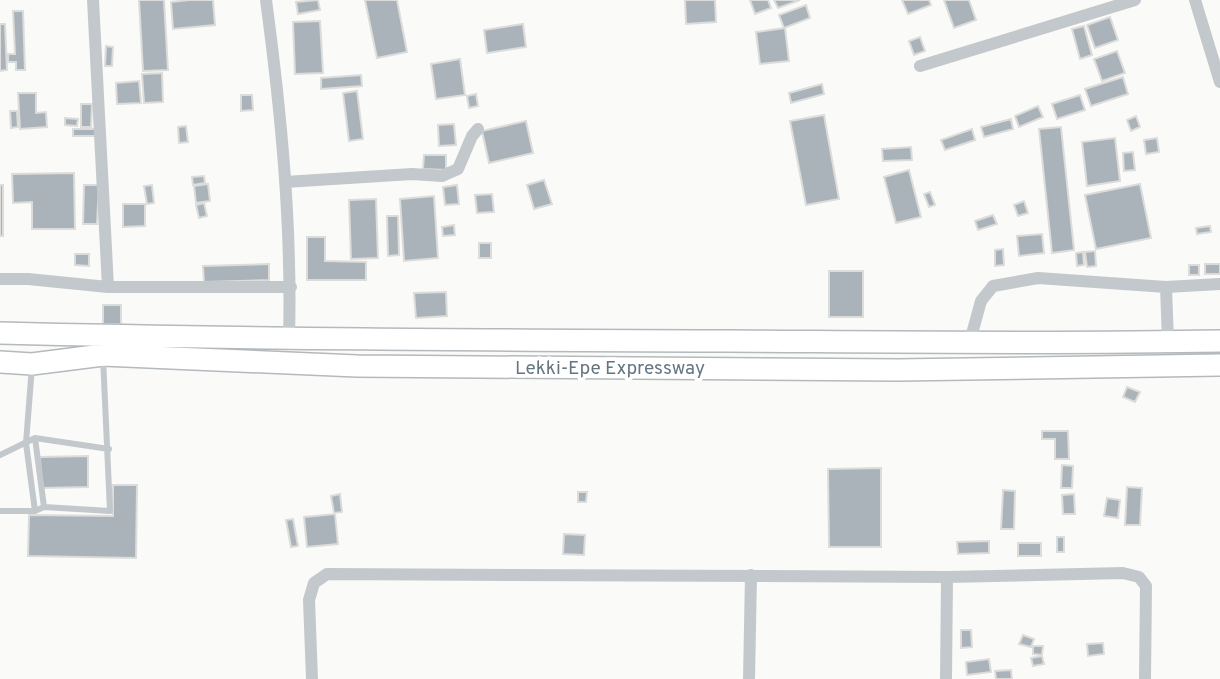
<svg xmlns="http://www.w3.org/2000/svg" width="1220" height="679" font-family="Overpass,sans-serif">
<rect width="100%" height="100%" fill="#fafaf8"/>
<path fill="#aab3b9" stroke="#dcdcda" stroke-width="2" d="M139,0h25l4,70 -25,1z
M189,0h24l2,25 -42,4 -2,-27z
M318,0l2,10 -22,4 -2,-12z
M365,0h32l10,52 -30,6z
M685,0h30l1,22 -30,2z
M750,0h18l3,8 -16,6z
M774,0h26l-22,8z
M902,0h27l2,5 -23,9z
M944,0h25l7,20 -22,8z
M806,5l4,13 -26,10 -5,-13z
M13,11h10l2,59h-9v-8h-8v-8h7z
M1110,17l8,23 -23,8 -8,-23z
M320,21l3,52 -28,1 -2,-52z
M0,24h5l2,46 -7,1z
M523,24l3,23 -39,6 -3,-23z
M1084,26l8,29 -12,4 -8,-30z
M785,28l4,33 -29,3 -4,-32z
M920,37l5,14 -11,4 -5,-14z
M106,46l7,1 -1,19h-7z
M1117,51l8,22 -23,8 -8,-22z
M460,59l5,36 -29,4 -5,-35z
M162,73l1,29 -19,1 -2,-29z
M361,75l1,11 -41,3v-11z
M1123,77l5,17 -37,12 -6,-17z
M139,81l2,22 -24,1 -1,-21z
M822,84l2,10 -33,9 -2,-10z
M357,91l6,48 -14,2 -6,-48z
M18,93h18v20l10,-1 1,15 -27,2z
M476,94l2,12 -9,2 -2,-12z
M241,95h11l1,15 -12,1z
M1080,95l5,15 -28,9 -5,-15z
M81,104h11l-1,23h-10z
M1038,106l5,11 -24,10 -4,-11z
M10,111h7l1,16 -7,1z
M824,115l15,84 -33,6 -16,-84z
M1136,116l4,11 -9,4 -4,-11z
M65,118l13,1 -1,7 -12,-1z
M1011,119l2,10 -29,8 -3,-10z
M526,121l7,32 -44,10 -7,-32z
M454,124l2,21 -17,1 -1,-21z
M186,126l2,16 -9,1 -1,-16z
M1061,127l13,123 -22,3 -13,-124z
M73,129h23v7h-23z
M972,129l3,11 -30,10 -4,-10z
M1115,138l5,43 -33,5 -5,-44z
M1157,138l2,14 -13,2 -2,-14z
M911,147l1,13 -29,1 -1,-12z
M1133,152l2,18 -11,1 -1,-18z
M424,155h22v15l-23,-1z
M909,170l12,47 -25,6 -12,-46z
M74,173l1,56h-43v-27l-19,1 -1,-29z
M204,176l1,7 -12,2 -1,-8z
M544,180l8,24 -18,5 -7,-24z
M208,184l2,17 -14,2 -2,-17z
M1140,184l11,54 -55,11 -11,-54z
M0,185h3v51h-3z
M84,185h15l-2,39h-14z
M152,185l2,18 -7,1 -3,-18z
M457,185l2,19 -14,1 -2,-18z
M930,192l5,13 -6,2 -5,-13z
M492,194l2,18 -17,1 -2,-18z
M434,196l4,62 -34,3 -4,-62z
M376,199l2,59 -27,1 -2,-59z
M1024,201l4,12 -10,3 -4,-11z
M204,203l3,13 -8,2 -3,-13z
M123,204h22v22l-22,1z
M993,215l4,9 -19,6 -3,-9z
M387,216h11l1,39 -11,1z
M454,225l1,10 -12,1 -1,-9z
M1210,226l1,6 -14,2 -1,-6z
M1042,234l2,19 -25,3 -2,-20z
M307,237h18v24l41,1v18h-59z
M479,243h12v15h-12z
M1003,249l1,16 -9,1v-16z
M1095,251l1,15 -9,1 -2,-15z
M1083,252l1,13 -7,1 -1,-13z
M75,254h14v12l-14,-1z
M269,264v16l-65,2 -1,-16z
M1205,264h15v10h-15z
M1189,265h10v10h-10z
M829,271h34v46h-34z
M446,292l1,24 -31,2 -2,-25z
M103,305h18v19h-18z
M1127,387l13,5 -5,10 -12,-5z
M1042,431h26l1,28h-14v-20h-13z
M88,456v31l-47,1 -1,-31z
M1062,465l11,1 -1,22h-11z
M881,468v79h-52l-1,-78z
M113,485h24l-1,73 -108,-2 1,-41 84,1z
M1127,487l15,1 -2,37h-15z
M1003,490l12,1 -1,38h-13z
M578,492h9l-1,10h-8z
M340,494l2,18 -8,1 -3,-17z
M1074,494l1,20h-12l-1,-19z
M1107,498l13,2 -2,18 -14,-2z
M335,514l3,30 -31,3 -3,-30z
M293,519l5,27 -7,1 -5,-27z
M564,534l21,1 -1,20 -21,-1z
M1057,537h7v15h-7z
M989,541v12l-31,1 -1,-12z
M1018,543h23v13h-23z
M961,630h10l1,17 -11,1z
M1023,635l11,4 -3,8 -12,-3z
M1103,643l1,11 -16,2 -1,-12z
M1033,646h10l-1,9 -9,-1z
M1042,656l2,8 -11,2 -2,-8z
M989,659l2,13 -24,3 -1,-13z
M1011,670l1,9h-16l-1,-8z"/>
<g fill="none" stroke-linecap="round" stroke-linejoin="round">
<defs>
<path id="trunk" d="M0,333c243,6 486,7 729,8 164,1 328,3 491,0
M0,362l32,2 71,-9 254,11 541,4 322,-5"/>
</defs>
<use href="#trunk" stroke="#b4b9bd" stroke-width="24"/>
<path stroke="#c3c8cc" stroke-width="6" d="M32,366l-6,77 9,68
M35,438l9,69
M0,455l35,-17 74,11
M0,511h35l9,-4 66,4 -7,-154"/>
<path stroke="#c3c8cc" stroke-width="12" d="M93,0l15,287
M266,0c15,112 26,225 23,338
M1195,0l25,82
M920,66l215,-66
M285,182l127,-8 30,2 16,-7 14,-33 6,-7
M0,279h28l80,8h183
M1166,287l2,55
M970,341l11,-40 12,-15 45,-8 128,9 54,-3
M312,679l-3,-79 5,-17 13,-9 620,3 176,-4 16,4 7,9 -1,93
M749,679l2,-104
M946,679l1,-102"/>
<use href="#trunk" stroke="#fff" stroke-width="21"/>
</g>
<g text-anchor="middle" stroke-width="7" stroke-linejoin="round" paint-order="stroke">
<g font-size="19" fill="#657683" stroke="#fff">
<text x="610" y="374">Lekki-Epe Expressway</text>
</g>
</g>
</svg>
